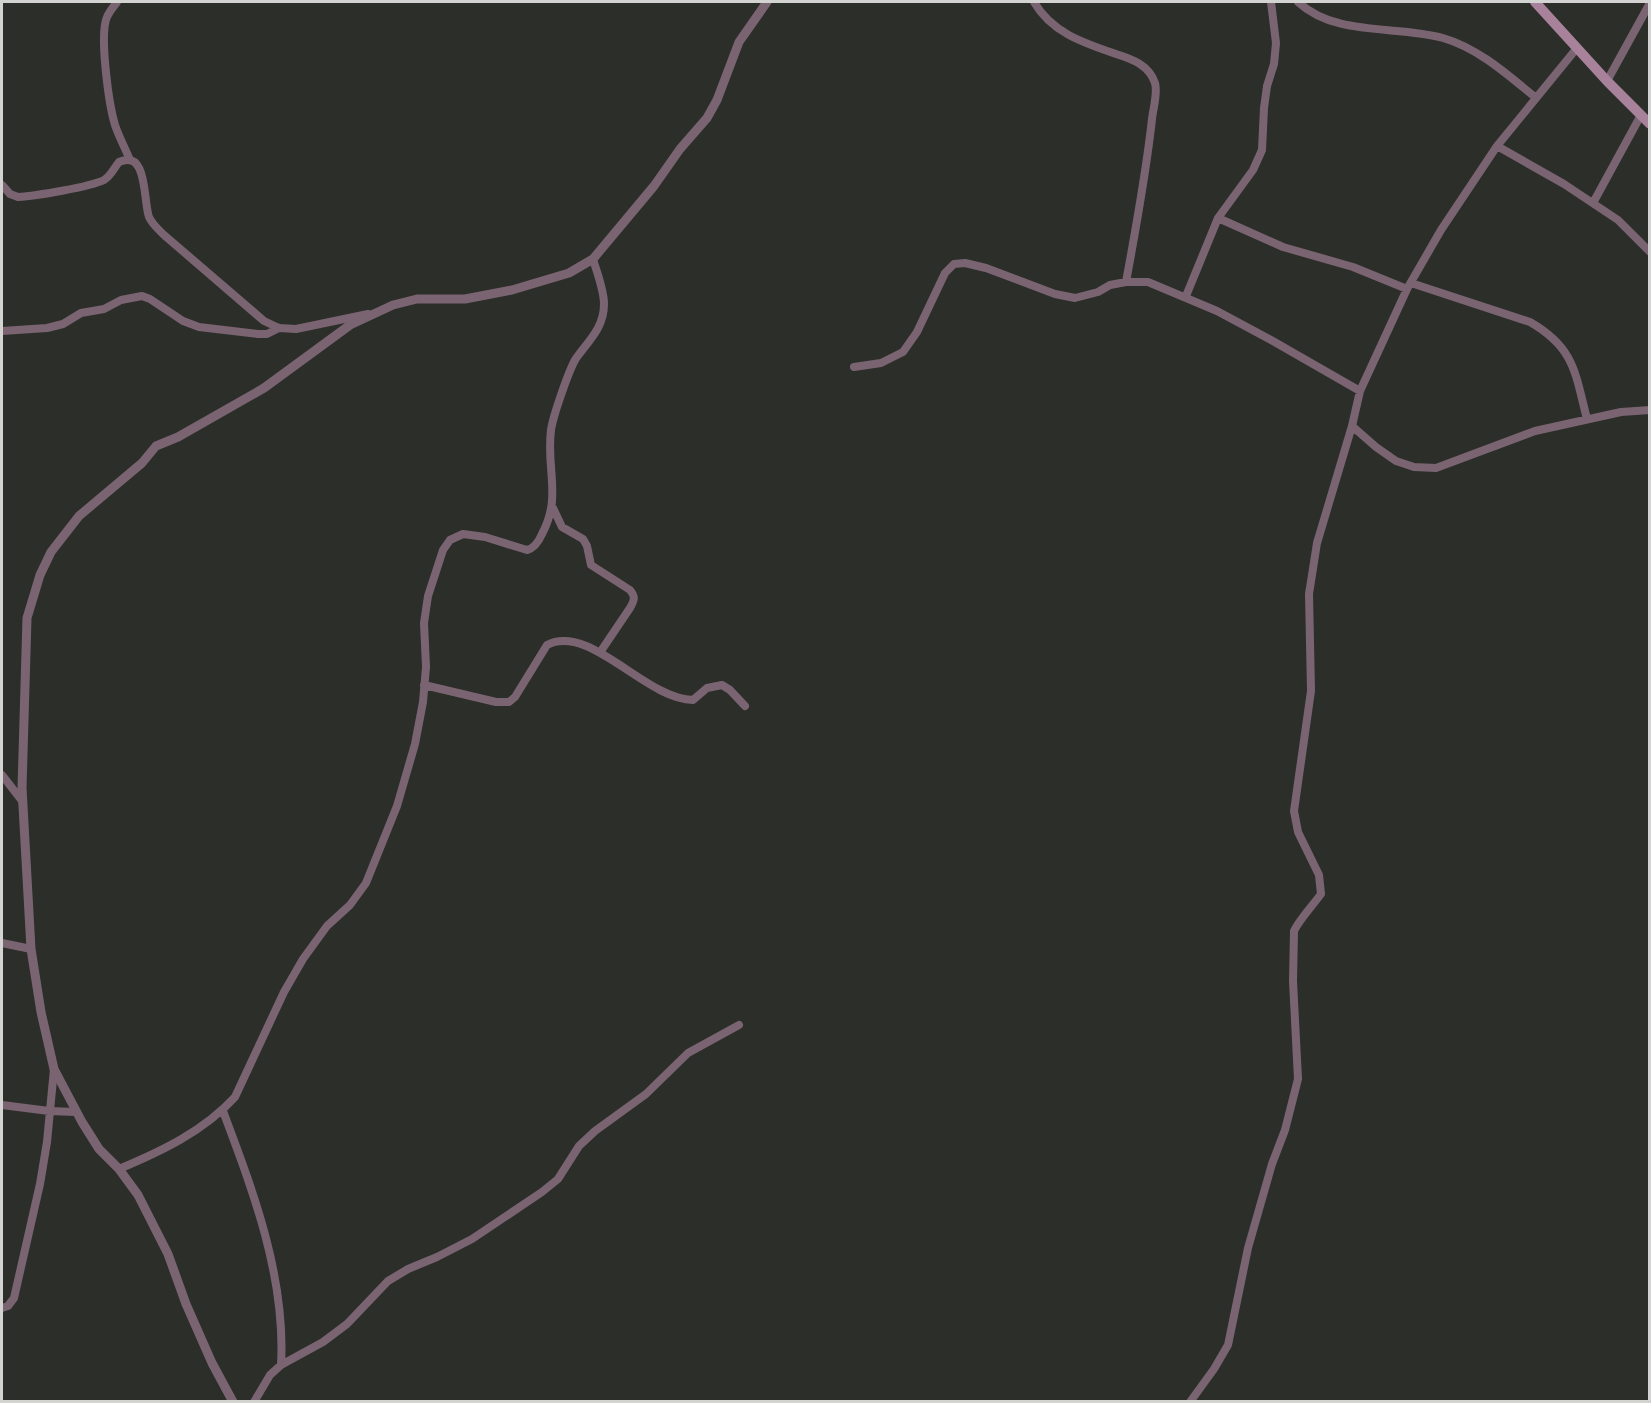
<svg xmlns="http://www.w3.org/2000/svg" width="1651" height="1403" font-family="Barlow,sans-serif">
<rect width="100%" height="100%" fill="#2c2e29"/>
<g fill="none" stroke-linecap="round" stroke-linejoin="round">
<path stroke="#7b6472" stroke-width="8" d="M117,2c-3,4 -8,10 -10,15 -8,18 2,88 8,108 4,12 10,23 15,35
M1034,2c18,31 50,41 82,52 16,5 33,11 39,29 3,10 -2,26 -3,36 -6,55 -16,109 -26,163
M1298,2c38,35 98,23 145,36 35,10 65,37 93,60
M1607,81l43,-78
M1497,146l67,38 54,36 32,32
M2,185l8,9 8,3c17,-1 72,-10 86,-17 7,-4 10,-12 15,-18 29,-13 24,38 30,55 3,7 10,13 15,18l100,86 15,7 17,1 72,-15
M1593,203l48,-88
M1218,218l65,29 70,20 54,22
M1411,283l119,39c45,26 45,51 57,97
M1186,296l32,-78 35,-48 9,-20 2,-42 3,-22 7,-22 2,-21 -5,-41
M2,331l45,-3 16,-4 18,-11 23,-4 17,-9 21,-4 8,3 33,22 16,6 59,7h9l12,-6
M854,367l27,-4 22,-11 14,-20 28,-59 9,-9 11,-1 21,5 69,26 20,4 23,-6 12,-7 16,-3h22l69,29 54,29 89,51
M1352,426l24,21 20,14 18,6 22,1 99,-37 86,-19 29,-2
M553,508l9,19 21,12 4,7 4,19 39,25c6,7 4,11 0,18l-29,43
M424,685l72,17h13l6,-5 32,-52c43,-22 98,54 146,55l14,-12 15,-3 8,5 15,16
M2,775l21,27
M2,943l29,6
M2,1105l47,6 27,1
M223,1111c30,80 63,166 58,254
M119,1169c43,-18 85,-38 116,-72l49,-105 19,-33 24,-33 23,-21 16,-22 31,-77 18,-62 8,-42 3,-35 -2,-44 4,-27 15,-46 7,-10 13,-6 22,3 42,13c8,-2 12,-9 15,-16 20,-37 4,-65 9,-104 2,-14 17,-57 24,-70 12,-18 29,-31 29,-56 0,-14 -7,-31 -11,-45
M2,1308l6,-2 6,-8 26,-114 7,-42 7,-73
M254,1402l16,-27 11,-10 42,-23 24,-18 41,-43 20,-12 29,-12 35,-18 70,-47 16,-13 21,-33 16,-15 51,-37 42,-41 51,-28
M1190,1402l24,-33 14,-24 20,-97 24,-84 13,-34 13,-51 -5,-98 1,-50c5,-11 19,-26 27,-37l-2,-19 -21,-43 -4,-21 17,-120 -2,-97 8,-51 35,-117 8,-35 47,-102 34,-59 56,-84 80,-98"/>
<path stroke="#7b6472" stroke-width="9" d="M233,1402l-21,-39 -26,-59 -18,-50 -30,-59 -19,-26 -20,-20 -17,-27 -28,-53 -13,-57 -10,-63 -9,-161 5,-170 13,-43 11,-23 28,-36 63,-53 14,-17 22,-9 86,-49 86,-63 43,-20 24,-6h48l47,-9 57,-17 24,-14 61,-73 26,-37 27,-31 10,-18 22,-58 28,-40"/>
<path stroke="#a7829a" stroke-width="10" d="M1535,2l72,79 43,43"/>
</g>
<rect width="1651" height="1403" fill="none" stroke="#d3d4d1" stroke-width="6"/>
</svg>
